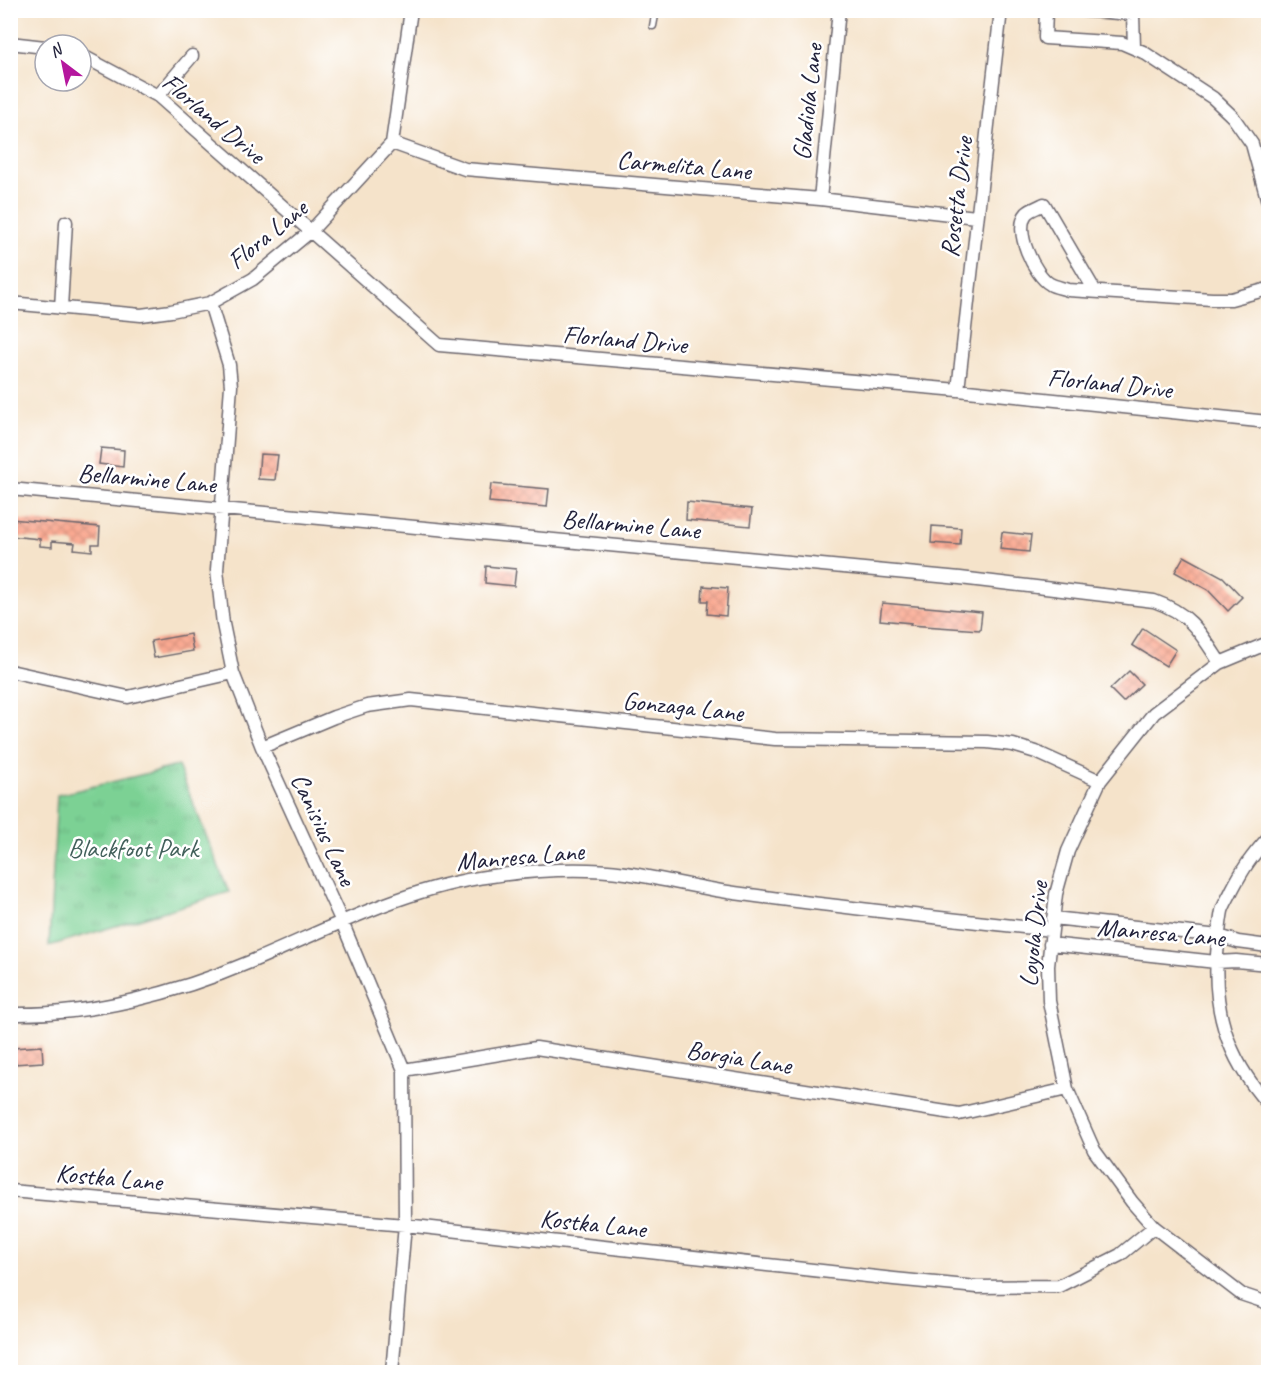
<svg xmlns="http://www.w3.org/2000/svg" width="1279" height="1383" font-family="Caveat,sans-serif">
<defs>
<pattern id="grass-tufts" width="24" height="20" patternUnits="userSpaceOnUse" patternTransform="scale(1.5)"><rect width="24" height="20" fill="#7bd194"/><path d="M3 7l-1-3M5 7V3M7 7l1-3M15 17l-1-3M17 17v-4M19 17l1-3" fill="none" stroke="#6ab380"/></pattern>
<pattern id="building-cross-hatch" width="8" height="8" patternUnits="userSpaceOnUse" patternTransform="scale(1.5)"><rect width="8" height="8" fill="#faa991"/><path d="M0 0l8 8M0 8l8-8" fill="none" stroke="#d6917e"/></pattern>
</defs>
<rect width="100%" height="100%" fill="#fff"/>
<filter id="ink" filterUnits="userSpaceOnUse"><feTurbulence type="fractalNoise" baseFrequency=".0167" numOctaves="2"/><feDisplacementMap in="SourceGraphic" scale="12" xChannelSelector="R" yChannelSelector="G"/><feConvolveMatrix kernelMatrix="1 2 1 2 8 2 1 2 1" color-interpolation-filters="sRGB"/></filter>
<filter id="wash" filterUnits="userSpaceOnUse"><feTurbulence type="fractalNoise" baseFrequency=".008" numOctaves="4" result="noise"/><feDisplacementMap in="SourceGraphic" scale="24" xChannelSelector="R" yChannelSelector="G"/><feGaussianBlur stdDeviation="1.35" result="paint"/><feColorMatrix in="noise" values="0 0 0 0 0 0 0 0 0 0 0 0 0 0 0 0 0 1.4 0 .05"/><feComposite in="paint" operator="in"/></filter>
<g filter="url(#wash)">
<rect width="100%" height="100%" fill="#f5e3ca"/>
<path fill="url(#grass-tufts)" stroke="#4e7a68" stroke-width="1.5" d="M178,766l51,126 -180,54 8,-151z"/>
<g id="blocks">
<path fill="url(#building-cross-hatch)" d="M101,448l23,2 -1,17 -24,-3z
M260,454l18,1 -3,25 -17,-1z
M491,484l58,5 -2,18 -58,-5z
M687,502l65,7 -2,17 -64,-6z
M10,519l90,8 -1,17h-7v7l-18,-2 1,-6 -23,-2v6l-12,-1v-7l-30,-3z
M932,526l29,2 -1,17 -29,-2z
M1002,532l29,3 -2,17 -29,-3z
M1184,556l39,21 19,20 -14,14 -20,-21 -33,-18z
M486,566l30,3 -2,17 -29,-3z
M703,586l25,2 -2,28 -19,-2 1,-13h-6z
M882,603l100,9 -2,18 -70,-5 1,-2 -31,-3z
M1143,628l33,22 -10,16 -34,-21z
M190,634l3,17 -39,7 -3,-17z
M1129,671l13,13 -19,18 -13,-13z
M42,1046l1,16 -29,2 -1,-16z"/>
</g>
</g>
<g filter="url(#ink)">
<use href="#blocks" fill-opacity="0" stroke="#6c666d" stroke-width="1.5"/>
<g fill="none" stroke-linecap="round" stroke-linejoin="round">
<defs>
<path id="service" d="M653,26l3,-16"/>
<path id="minor" d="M1046,10l-1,28 77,5 21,9 70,46 20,19 19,27 16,58
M1075,10l58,4 1,34
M10,43l35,4
M81,55l77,41 281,249 519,45 310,32
M158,96l34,-40
M392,143l73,26 355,30 156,18
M820,199l19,-189
M1095,291l-51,-87c-5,3 -13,5 -17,9 -15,16 8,63 23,71 5,3 13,4 18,6l144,9h19l37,-10
M10,303l131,12 30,-4 39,-8 43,-24 58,-48 81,-88 19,-133
M210,303l19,62 2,21 -14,184 6,54 10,49 29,74 80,175 62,148 1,155 -13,147
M61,308l5,-86
M958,390l43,-380
M10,489l950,89 194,23c37,13 46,31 66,62
M1268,643l-48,20 -66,50 -54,68 -32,70 -12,43 -8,72 1,35 18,88 27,61 38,52 22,25 87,67 27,9
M10,671l118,26 105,-24
M262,747l72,-30 33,-11 44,-6 364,39 212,3 26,3 23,7 64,29
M1268,838c-17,19 -24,29 -36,52 -3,7 -8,14 -10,21 -2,10 -3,22 -4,32 -7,63 8,114 50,161
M1053,918l166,18 19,6 30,4
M1050,944l166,18 20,-1 32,3
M10,1014c80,2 167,-21 240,-52 79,-33 156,-75 242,-86 43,-6 90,-9 134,-3 38,6 77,16 116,21 103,14 206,25 309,36
M404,1070l132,-22 423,66 108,-25
M10,1191l395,34 489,54 83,8 82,-1 61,-31 34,-28"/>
</defs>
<use href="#service" stroke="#6c666d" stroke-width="9"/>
<use href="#minor" stroke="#6c666d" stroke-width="15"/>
<use href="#service" stroke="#fff" stroke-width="6"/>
<use href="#minor" stroke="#fff" stroke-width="12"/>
</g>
</g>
<g text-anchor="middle" stroke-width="5" stroke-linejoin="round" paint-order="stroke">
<g font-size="26" fill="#22223b" stroke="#fff">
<text transform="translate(807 102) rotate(-84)" y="9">Gladiola Lane</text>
<text transform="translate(214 118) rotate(40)" y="9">Florland Drive</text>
<text transform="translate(684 165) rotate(5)" y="9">Carmelita Lane</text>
<text transform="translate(956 197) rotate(-83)" y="9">Rosetta Drive</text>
<text transform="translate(267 234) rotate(-39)" y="9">Flora Lane</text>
<text transform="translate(625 339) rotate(5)" y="9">Florland Drive</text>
<text transform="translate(1110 383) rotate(6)" y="9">Florland Drive</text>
<text transform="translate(147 478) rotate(5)" y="9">Bellarmine Lane</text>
<text transform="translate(631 524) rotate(5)" y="9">Bellarmine Lane</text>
<text transform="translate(683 706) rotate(6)" y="9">Gonzaga Lane</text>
<text transform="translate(324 829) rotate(65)" y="9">Canisius Lane</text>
<text transform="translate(520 856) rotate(-5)" y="9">Manresa Lane</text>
<text transform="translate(1161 932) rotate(5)" y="9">Manresa Lane</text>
<text transform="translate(1033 934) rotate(-84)" y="9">Loyola Drive</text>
<text transform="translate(739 1057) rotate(9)" y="9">Borgia Lane</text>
<text transform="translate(109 1177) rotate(5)" y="9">Kostka Lane</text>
<text transform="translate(593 1223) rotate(6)" y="9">Kostka Lane</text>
</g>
<g font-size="26" fill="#415f5a" stroke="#fff">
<text x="133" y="857">Blackfoot Park</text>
</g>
</g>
<rect width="1279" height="1383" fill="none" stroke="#fff" stroke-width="36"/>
<g transform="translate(63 63) rotate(328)"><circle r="28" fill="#ffffff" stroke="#a7a7b1" stroke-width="1.5"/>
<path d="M0-4.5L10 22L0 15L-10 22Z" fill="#b5179e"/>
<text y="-9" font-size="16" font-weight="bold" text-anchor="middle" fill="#22223b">N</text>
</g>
</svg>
